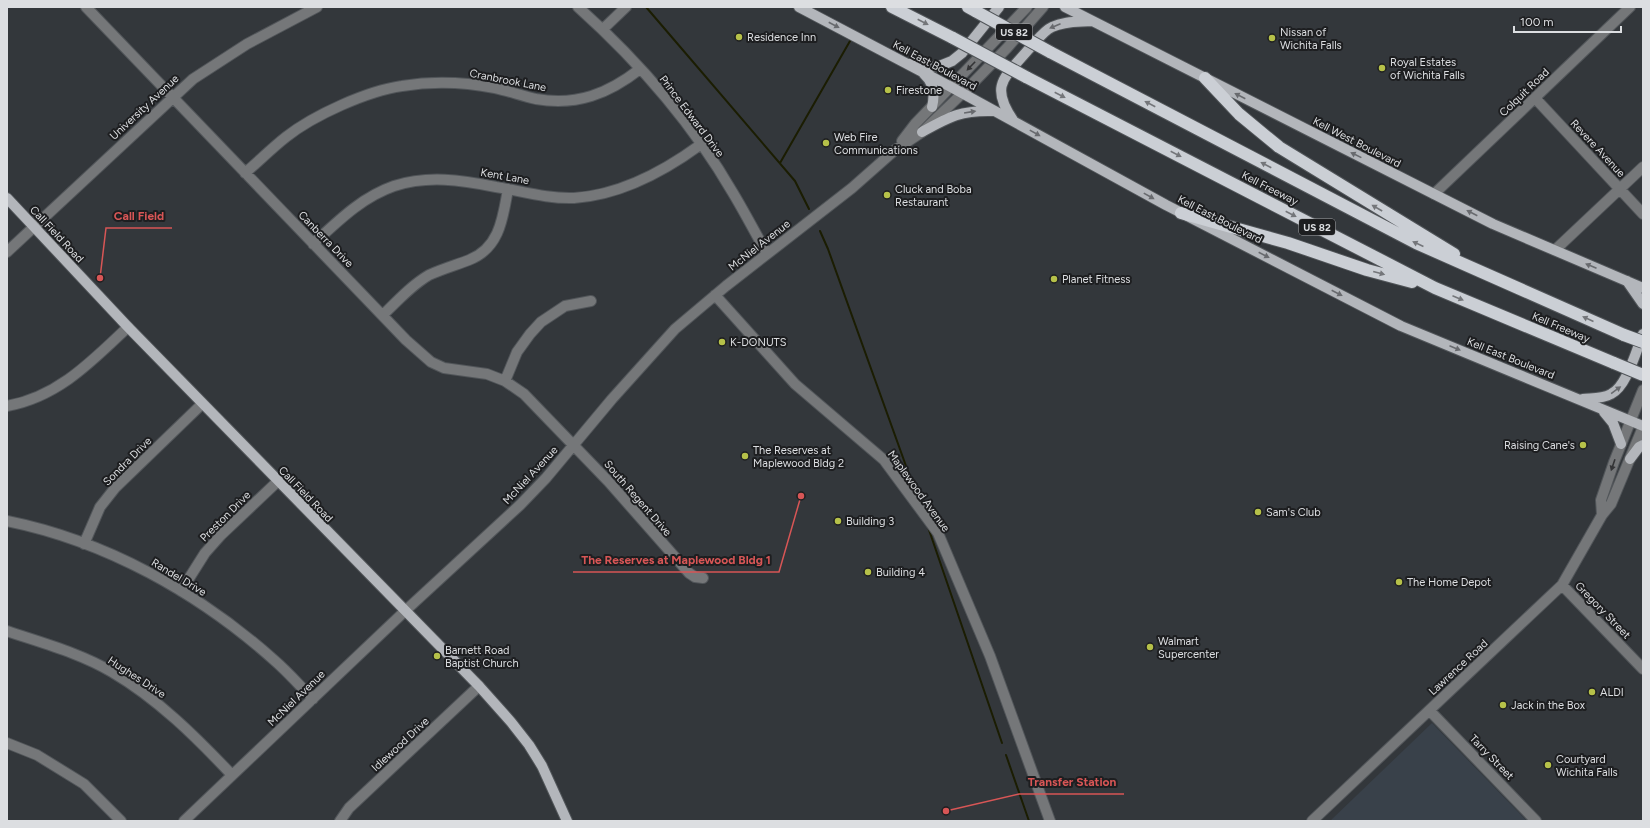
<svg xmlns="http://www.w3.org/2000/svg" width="1650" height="828" font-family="Figtree,sans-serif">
<rect width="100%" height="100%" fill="#33373b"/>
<path fill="#39414a" d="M1432,723l95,98h-197z"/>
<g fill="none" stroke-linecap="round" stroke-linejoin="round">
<path stroke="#1b1d02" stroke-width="2" d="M646,7l149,174 14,28
M780,163l70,-122
M820,231l8,18 87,242
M928,527l74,216
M1006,755l23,66"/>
<defs>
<path id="minor" d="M86,7l320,333 25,22 13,6 43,6 18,7 19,13 84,87 81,92 6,4 8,1
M578,7c59,53 115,117 155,186 12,20 23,41 34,61
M603,29l23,-22
M1535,98l108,116
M902,141l13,-17 112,-117
M245,173c14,-12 27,-25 41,-36 28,-22 81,-46 116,-51 30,-5 62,-4 93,2 14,3 27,8 41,11 41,7 72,-5 104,-30
M1434,194l196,-187
M313,244c25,-23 49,-47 81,-58 34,-11 67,-6 102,1 25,4 52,12 78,11 47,-3 89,-26 126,-53
M1555,250l88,-83
M7,252l186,-173 54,-35 70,-37
M715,295l80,89 89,76 54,73 52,123 60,165
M383,315c14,-14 29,-30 46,-40 13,-6 27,-10 40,-15 31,-12 34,-43 39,-71
M505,381l12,-29 13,-18 11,-12 24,-16 26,-5
M7,406c51,-9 85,-45 121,-79
M1602,515l-1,-15 13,-38 29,-72
M7,521c99,20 192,72 267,139 14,12 26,26 39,39
M84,544l16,-37 15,-19 87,-84
M1562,585l81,84
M181,591l24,-38 16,-18 56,-53
M7,631c35,12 73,22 105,41 46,27 84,65 120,103
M1430,711l106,110
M7,743l30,12 47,29 37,37
M184,821l221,-210 115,-106 26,-27 66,-79 63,-70 51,-43 126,-98 43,-38 27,-18 48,-46 37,-38 36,-41
M340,821l9,-13 130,-122
M1312,821l250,-236 40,-70 9,-11 32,-77"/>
<path id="major" d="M799,7l152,80 215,118 235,121 242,100
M1065,7l428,217 150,64
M912,63l25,4 15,-6 10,-8 37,-46
M924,74c10,9 11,21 8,33
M1013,120c-24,-35 -8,-43 15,-70 7,-7 15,-19 24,-23 12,-6 26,-5 39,-6
M922,132c27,-15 39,-22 71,-21
M7,198l121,129 351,359 32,36 18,23 13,21 25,55
M1627,281l16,23
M1583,399c9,-1 19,0 28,-5 16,-8 25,-43 32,-60
M1604,412l9,11 8,21
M1630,459l9,-12 4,-2"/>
<path id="highway" d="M892,7l61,31
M968,7l9,5
M1050,52l366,191 208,92
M1026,77l409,211 179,75
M1205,78l34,36 40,33 175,107
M1181,213l107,30 79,27 45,12"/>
</defs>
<use href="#minor" stroke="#515559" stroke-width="12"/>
<use href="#major" stroke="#515559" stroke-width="12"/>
<use href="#highway" stroke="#515559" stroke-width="14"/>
<use href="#minor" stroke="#757779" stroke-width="10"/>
<use href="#major" stroke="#b3b6bb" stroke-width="10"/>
<use href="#highway" stroke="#cbcfd5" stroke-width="12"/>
<defs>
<path id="highway-bridge" d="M977,12l73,40
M953,38l73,39
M1624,335l19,7
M1614,363l29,12"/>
</defs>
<use href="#highway-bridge" stroke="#515559" stroke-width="14" stroke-linecap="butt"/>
<use href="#highway-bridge" stroke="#cbcfd5" stroke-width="12"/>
</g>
<defs><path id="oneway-solid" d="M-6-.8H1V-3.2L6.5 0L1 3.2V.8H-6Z"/></defs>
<g fill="#74767a">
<use href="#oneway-solid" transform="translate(923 22) rotate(27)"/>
<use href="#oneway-solid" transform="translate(1060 95) rotate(27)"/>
<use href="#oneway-solid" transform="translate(1150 104) rotate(-152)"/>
<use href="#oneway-solid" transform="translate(1176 154) rotate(27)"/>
<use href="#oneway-solid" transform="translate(1266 165) rotate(-152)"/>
<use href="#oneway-solid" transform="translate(1377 208) rotate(-150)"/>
<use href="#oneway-solid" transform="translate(1291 214) rotate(27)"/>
<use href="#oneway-solid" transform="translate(1418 244) rotate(-155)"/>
<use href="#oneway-solid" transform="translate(1379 273) rotate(15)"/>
<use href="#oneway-solid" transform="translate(1458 298) rotate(23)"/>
<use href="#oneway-solid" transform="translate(1588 319) rotate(-156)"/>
</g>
<g fill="#686a6e">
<use href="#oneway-solid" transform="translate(834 25) rotate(28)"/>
<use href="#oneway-solid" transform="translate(1055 26) rotate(157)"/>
<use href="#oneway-solid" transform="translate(1240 96) rotate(-153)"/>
<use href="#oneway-solid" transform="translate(970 112) rotate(-9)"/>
<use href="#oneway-solid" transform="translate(1035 133) rotate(29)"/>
<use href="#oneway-solid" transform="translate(1356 155) rotate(-154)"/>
<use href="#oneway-solid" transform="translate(1149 196) rotate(29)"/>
<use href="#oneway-solid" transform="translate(1472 213) rotate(-153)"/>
<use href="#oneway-solid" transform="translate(1264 255) rotate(27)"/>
<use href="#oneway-solid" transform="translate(1591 266) rotate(-157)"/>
<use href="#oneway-solid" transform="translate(1337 293) rotate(27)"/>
<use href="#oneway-solid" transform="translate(1455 348) rotate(23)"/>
<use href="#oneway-solid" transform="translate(1616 390) rotate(-36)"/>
</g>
<g fill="#333436">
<use href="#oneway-solid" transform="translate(971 66) rotate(134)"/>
<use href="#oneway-solid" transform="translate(1613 465) rotate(109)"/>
</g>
<g fill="#b6c149" stroke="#1d1e20" stroke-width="1.5">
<circle cx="739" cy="37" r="4"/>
<circle cx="1272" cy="38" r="4"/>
<circle cx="1382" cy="68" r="4"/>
<circle cx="888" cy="90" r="4"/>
<circle cx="826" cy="143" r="4"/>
<circle cx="887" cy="195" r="4"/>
<circle cx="1054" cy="279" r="4"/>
<circle cx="722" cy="342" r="4"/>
<circle cx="1583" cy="445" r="4"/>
<circle cx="745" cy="456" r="4"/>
<circle cx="1258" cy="512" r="4"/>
<circle cx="838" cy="521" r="4"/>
<circle cx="868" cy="572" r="4"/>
<circle cx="1399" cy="582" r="4"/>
<circle cx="1150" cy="647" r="4"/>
<circle cx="437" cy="656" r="4"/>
<circle cx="1592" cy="692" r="4"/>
<circle cx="1503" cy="705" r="4"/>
<circle cx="1548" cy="765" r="4"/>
</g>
<g text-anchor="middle" stroke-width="4" stroke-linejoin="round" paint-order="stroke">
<g fill="#1d1e20" stroke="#a3a4a7" stroke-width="1">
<rect x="996" y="24" width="36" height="16" rx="3"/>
<rect x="1299" y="219" width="36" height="16" rx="3"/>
</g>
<g font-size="10" font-weight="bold" fill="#dcdee1">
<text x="1014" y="36">US 82</text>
<text x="1317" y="231">US 82</text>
</g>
<g font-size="11" fill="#dcdee1" stroke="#1d1e20" text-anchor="start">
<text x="1280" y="36">Nissan of<tspan x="1280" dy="13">Wichita Falls</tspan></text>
<text x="747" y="41">Residence Inn</text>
<text x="1390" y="66">Royal Estates<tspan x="1390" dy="13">of Wichita Falls</tspan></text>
<text x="896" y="94">Firestone</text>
<text x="834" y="141">Web Fire<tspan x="834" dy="13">Communications</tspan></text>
<text x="895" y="193">Cluck and Boba<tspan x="895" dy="13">Restaurant</tspan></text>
<text x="1062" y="283">Planet Fitness</text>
<text x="730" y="346">K-DONUTS</text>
<text x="1575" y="449" text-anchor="end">Raising Cane's</text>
<text x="753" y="454">The Reserves at<tspan x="753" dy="13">Maplewood Bldg 2</tspan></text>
<text x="1266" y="516">Sam's Club</text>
<text x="846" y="525">Building 3</text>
<text x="876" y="576">Building 4</text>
<text x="1407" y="586">The Home Depot</text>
<text x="1158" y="645">Walmart<tspan x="1158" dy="13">Supercenter</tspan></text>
<text x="445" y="654">Barnett Road<tspan x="445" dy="13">Baptist Church</tspan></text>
<text x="1600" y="696">ALDI</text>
<text x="1511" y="709">Jack in the Box</text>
<text x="1556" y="763">Courtyard<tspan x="1556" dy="13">Wichita Falls</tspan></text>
</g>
<g font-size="11" fill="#dcdee1" stroke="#1d1e20">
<text transform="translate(935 65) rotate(28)" y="4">Kell East Boulevard</text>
<text transform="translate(508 80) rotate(11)" y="4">Cranbrook Lane</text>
<text transform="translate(1524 92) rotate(-44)" y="4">Colquit Road</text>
<text transform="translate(144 107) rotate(-43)" y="4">University Avenue</text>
<text transform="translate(692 116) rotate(53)" y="4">Prince Edward Drive</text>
<text transform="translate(1357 142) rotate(27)" y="4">Kell West Boulevard</text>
<text transform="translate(1598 148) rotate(47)" y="4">Revere Avenue</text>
<text transform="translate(505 176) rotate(10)" y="4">Kent Lane</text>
<text transform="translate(1270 188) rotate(27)" y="4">Kell Freeway</text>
<text transform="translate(1220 219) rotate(27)" y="4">Kell East Boulevard</text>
<text transform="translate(57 234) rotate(47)" y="4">Call Field Road</text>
<text transform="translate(326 239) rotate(46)" y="4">Canberra Drive</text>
<text transform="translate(759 245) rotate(-38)" y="4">McNiel Avenue</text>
<text transform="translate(1561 327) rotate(23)" y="4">Kell Freeway</text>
<text transform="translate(1511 358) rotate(22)" y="4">Kell East Boulevard</text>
<text transform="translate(127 461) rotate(-45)" y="4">Sondra Drive</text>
<text transform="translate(530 475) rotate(-47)" y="4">McNiel Avenue</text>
<text transform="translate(919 491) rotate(54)" y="4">Maplewood Avenue</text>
<text transform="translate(306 494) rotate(46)" y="4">Call Field Road</text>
<text transform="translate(638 498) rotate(49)" y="4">South Regent Drive</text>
<text transform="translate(225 516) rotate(-45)" y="4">Preston Drive</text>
<text transform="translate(179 577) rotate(31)" y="4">Randel Drive</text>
<text transform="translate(1603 610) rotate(46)" y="4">Gregory Street</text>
<text transform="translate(1458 667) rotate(-43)" y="4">Lawrence Road</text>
<text transform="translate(137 677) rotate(33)" y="4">Hughes Drive</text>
<text transform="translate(296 698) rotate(-44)" y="4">McNiel Avenue</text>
<text transform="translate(400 744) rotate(-43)" y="4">Idlewood Drive</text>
<text transform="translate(1492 757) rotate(46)" y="4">Tarry Street</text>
</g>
</g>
<path fill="none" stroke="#d85656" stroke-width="1.5" d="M100 278L106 228H172M801 496L779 572H573M946 811L1019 794H1124"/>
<g fill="#d85656" stroke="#1d1e20" stroke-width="1.5">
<circle cx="100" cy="278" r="4"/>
<circle cx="801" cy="496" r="4"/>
<circle cx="946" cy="811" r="4"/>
</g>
<g font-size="12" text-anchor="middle" font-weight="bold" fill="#d85656" stroke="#1d1e20" stroke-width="4" stroke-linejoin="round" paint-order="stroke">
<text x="139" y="220">Call Field</text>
<text x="676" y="564">The Reserves at Maplewood Bldg 1</text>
<text x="1072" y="786">Transfer Station</text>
</g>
<rect width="1650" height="828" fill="none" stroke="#dcdee1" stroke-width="16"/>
<path d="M1514 26v6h107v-6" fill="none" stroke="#dcdee1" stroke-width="2"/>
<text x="1520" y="26" font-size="12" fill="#dcdee1" stroke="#1d1e20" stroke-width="3" paint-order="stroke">100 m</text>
</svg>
